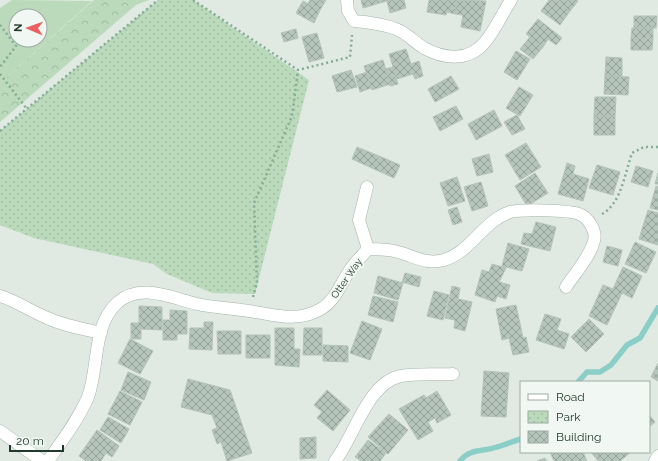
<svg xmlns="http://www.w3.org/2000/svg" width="658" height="461" font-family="Raleway,sans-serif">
<defs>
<pattern id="forest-crowns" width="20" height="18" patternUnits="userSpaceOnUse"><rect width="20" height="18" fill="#badabb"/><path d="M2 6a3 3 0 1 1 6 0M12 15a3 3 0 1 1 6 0" fill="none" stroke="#a0bca1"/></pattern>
<pattern id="park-dots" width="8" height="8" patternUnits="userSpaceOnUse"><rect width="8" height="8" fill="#badabb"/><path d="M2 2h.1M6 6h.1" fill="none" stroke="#a0bca1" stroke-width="1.8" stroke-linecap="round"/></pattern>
<pattern id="building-cross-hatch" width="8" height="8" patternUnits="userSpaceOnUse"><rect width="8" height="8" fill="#b6c5bc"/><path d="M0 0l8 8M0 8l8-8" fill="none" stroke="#94a199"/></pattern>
</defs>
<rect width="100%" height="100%" fill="#e0eae3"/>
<path fill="#badabb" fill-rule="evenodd" d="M12,0l80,1 -92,82v-75zM16,16h24v24h-24z"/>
<path fill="url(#forest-crowns)" d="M94,0h55l-13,5 -136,117v-39z"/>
<path fill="url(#park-dots)" d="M158,0h35l116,80 -54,214 -43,-1 -45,-19 -14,-10 -119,-26 -34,-13v-94z"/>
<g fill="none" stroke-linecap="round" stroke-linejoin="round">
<path stroke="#8bcdc7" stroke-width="5.5" d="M578,382l9,-10h13l11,-7 16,-20 13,-7 18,-30
M460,461c10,-13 23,-9 37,-14 8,-2 16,-6 24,-8"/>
</g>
<path fill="url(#building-cross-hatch)" stroke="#b3c3b9" d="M310,0h16l-6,10 -12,-6z
M361,0h29l-27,8z
M390,0h14l2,8 -16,5 -3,-12z
M429,0h28l-2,14 -8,-2 -1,3 -19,-3z
M457,0l29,1 -6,30 -19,-4 2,-12 -8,-1z
M549,0h7l14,11 -10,14 -19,-14z
M556,0h20l2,1 -8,10z
M303,1l17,9 -6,13 -18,-10z
M634,16h23l-1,12h-22z
M538,19l24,19 -6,7 -8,-6 -5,8 -17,-13z
M632,28h21v11l-22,-1z
M296,29l2,9 -14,4 -3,-9z
M317,33l7,25 -15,4 -7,-25z
M530,37l13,10 -10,12 -13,-10z
M631,38l22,1 -1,11h-21z
M406,49l5,15 8,-3 4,15 -8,3 -2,-5 -16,5 -8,-25z
M516,51l14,8 -13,21 -13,-8z
M606,57l16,1v18h-17z
M383,60l7,24 -18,6 -8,-24z
M393,67l5,17 -8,2 -5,-17z
M351,70l6,17 -20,5 -5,-16z
M367,72l4,16 -11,4 -5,-16z
M451,76l8,13 -24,13 -7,-13z
M605,76l24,1 -1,18 -24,-1z
M519,87l14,8 -13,21 -14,-8z
M595,97h21l-1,19h-21z
M456,106l7,13 -23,12 -7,-14z
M494,110l8,16 -26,14 -8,-16z
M517,115l8,14 -13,6 -8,-13z
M594,116h21v19h-21z
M526,143l15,24 -21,13 -15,-25z
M357,147l22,9 -5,13 -22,-10z
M489,154l4,18 -16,4 -5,-17z
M379,156l21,9 -6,13 -20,-9z
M567,163l8,3 -2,8 16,5 -6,22 -25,-7z
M597,165l23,7 -7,23 -24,-7z
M636,166l17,5 -5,16 -17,-5z
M535,173l13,20 -21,13 -12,-20z
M658,173v11h-3z
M457,177l8,24 -17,5 -8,-23z
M481,182l7,24 -16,5 -8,-24z
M656,186l2,1v23l-8,-2z
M457,207l5,15 -9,3 -5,-15z
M648,210l10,3v32l-19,-6z
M536,222l20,5 -6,24 -29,-7 3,-11 8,1z
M635,242l21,10 -10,21 -21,-9z
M508,243l21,6 -7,22 -20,-5z
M607,246l15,4 -4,16 -15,-4z
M492,264l14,4 -7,14 11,3 -4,14 -9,-3 -2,6 -20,-7 7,-25 7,2z
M623,267l19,9 -10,22 -10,-5 -15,32 -18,-9 14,-31 10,4z
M405,273l16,4 -2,10 -17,-5z
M378,276l25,7 -5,17 -24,-7z
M452,286l8,2 -2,11 14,3 -7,29 -11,-3 1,-8 -10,-2z
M434,291l15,4 -6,25 -16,-4z
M373,296l25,6 -5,20 -25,-7z
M516,305l7,33 3,-1 3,15 -16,3 -4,-17 -7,2 -6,-31z
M139,306l23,1v23l-21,-1v10h-10v-16h8z
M170,310l17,1v23h-10v6h-14v-20h7z
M545,314l16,5 -4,11 12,4 -5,15 -28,-9z
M589,319l15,15 -18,18 -15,-15z
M362,321l20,8 -12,31 -20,-7z
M204,322h9l-1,28 -23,-1 1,-21h14z
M275,328h19v21h6l-1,18 -24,-2z
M304,328h18v27h-19z
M217,331h24v23h-23z
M246,335h24v23h-24z
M130,339l23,12 -13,23 -22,-11z
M323,345l25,1v16l-25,-1z
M658,363v18l-7,-4z
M484,371l25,2 -3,44 -25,-1z
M128,372l23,10 -7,18 -23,-10z
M188,379l42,11 22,63 -25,8 -6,-19 -4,2 -5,-14 5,-2 -5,-13 -31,-8z
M327,390l23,20 -17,21 -16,-13 5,-6 -8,-7z
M120,391l22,11 -12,23 -22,-11z
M437,391l14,24 -14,8 -2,-5 -7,4 5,9 -15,9 -19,-31 25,-14 2,3z
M389,414l19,16 -20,24 -20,-17z
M649,415l6,7 -6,5z
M108,417l21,12 -8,14 -21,-13z
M97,430l22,16 -7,11 -6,-4 -5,8h-15l-7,-5z
M316,437v21l-16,1v-21z
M368,440l18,13 -6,8h-19l-6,-4z
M550,452h33l4,9h-33z
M591,452h40l-11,9h-22z
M545,458l2,3h-10z"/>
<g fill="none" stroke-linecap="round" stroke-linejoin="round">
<defs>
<path id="street" d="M347,0l1,11 6,10c13,1 29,3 42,8 11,4 18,13 28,19 20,11 45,14 61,-6 11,-13 17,-28 26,-42
M367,187l-8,33 9,29
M0,296c16,5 29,14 45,21 17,8 37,12 56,16
M48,461c14,-20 30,-41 40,-64 11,-29 4,-71 29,-94 23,-21 55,-5 80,1 17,4 35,4 52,7 24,3 46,12 70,-1 17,-9 21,-26 31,-40 5,-8 12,-14 18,-21 10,0 20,0 30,3 17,4 26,13 46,8 27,-8 39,-39 66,-48 10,-3 59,-2 69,2 9,3 18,17 15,27 -4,16 -19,32 -28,46
M335,461c19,-24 33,-79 66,-85 16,-3 35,-1 52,-2
M655,461l3,-5"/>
<path id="secondary" d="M0,431l42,30"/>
</defs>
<use href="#street" stroke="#a3b2a9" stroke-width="13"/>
<use href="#secondary" stroke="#a2b8ab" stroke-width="13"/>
<path stroke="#82ac95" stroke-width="2.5" stroke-dasharray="2 3" stroke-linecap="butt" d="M193,0l105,70
M0,25l16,21 -16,21
M0,74l27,35
M0,131l158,-131
M602,214c19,-10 23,-41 30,-61l12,-6h14
M253,297l4,-14 -3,-80 38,-87 6,-46 52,-13 2,-22"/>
<use href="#street" stroke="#fff" stroke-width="12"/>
<use href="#secondary" stroke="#fff" stroke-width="12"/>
</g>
<g text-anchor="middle" stroke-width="4" stroke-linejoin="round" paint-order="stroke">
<g font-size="10" fill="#223a2d" stroke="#f1f7f2">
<text transform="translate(346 278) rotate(-55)" y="4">Otter Way</text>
</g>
</g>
<rect x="520" y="381" width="130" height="72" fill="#f1f7f2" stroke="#9eaba3"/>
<rect x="528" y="394" width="20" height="6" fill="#ffffff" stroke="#9eaba3"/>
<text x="556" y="401" font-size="12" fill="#223a2d">Road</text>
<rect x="528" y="411" width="20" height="12" fill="url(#park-dots)" stroke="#9eaba3"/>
<text x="556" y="421" font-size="12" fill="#223a2d">Park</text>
<rect x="528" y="431" width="20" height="12" fill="url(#building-cross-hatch)" stroke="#9eaba3"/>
<text x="556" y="441" font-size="12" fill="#223a2d">Building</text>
<g transform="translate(28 28) rotate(272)"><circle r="19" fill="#f1f7f2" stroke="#9eaba3"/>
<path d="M0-3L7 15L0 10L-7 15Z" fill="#ea5f5f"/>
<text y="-6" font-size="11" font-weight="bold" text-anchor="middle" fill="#223a2d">N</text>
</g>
<path d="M10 445v6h53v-6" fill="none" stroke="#223a2d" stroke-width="2"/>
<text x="16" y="445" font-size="12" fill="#223a2d" stroke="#f1f7f2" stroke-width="3" paint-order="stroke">20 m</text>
</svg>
